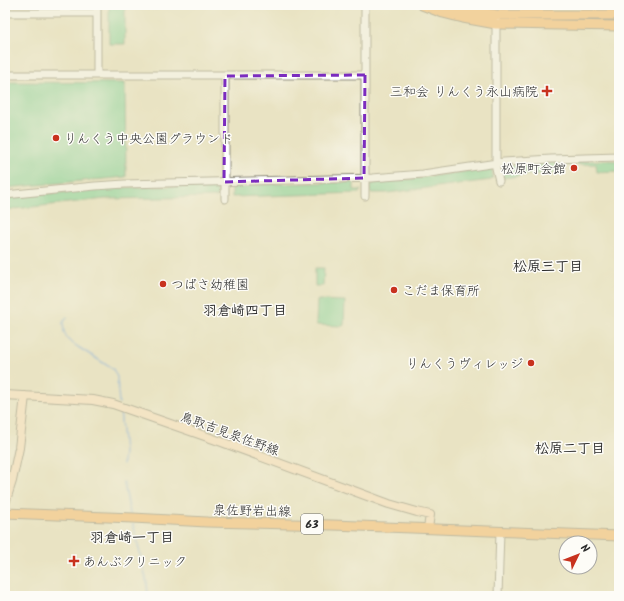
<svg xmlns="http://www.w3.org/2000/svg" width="624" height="601" font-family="Kalam,'Klee One',sans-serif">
<rect width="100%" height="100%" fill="#fdfcf7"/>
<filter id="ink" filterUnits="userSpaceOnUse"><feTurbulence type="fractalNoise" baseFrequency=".025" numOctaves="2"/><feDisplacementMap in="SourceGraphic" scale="8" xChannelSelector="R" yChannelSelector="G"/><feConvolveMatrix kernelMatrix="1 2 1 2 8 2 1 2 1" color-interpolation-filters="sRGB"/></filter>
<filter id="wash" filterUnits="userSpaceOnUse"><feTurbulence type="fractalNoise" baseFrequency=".012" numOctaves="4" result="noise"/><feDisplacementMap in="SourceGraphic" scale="16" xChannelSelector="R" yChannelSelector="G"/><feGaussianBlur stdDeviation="0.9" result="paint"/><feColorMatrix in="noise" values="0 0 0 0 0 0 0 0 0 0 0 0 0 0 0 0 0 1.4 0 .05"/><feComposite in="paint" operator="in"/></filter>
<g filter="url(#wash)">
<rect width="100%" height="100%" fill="#e9e3c3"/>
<path fill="#78d298" stroke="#527e62" d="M109,5h16v39h-16z
M5,82l120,1 1,94 -121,11z
M605,160l14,1v10l-22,1 -1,-8 -32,1v8l-38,2 -23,3 -2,-3v-6l2,-3 40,-3z
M489,168l3,2 1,7 -2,3 -104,13h-15l-2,-1v-7l1,-1h3v-2l39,-3z
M354,182v8h7l-2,3 -127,4v-12z
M217,185v12l-112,2 -100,11v-12l40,-4 68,-6z
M315,268h9l-1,18h-8z
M318,300l27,1 -1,24 -1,1 -26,-1 -1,-1 1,-23z"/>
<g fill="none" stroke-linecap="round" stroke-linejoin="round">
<path stroke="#73a6df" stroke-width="1.5" d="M67,317l-4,6 1,9 4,8 10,7 35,22 4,8 2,26
M120,410l4,41 -1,13
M124,483l6,31
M133,524l14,59 1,13"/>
</g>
</g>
<g filter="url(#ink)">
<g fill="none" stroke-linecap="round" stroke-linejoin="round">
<defs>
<path id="tertiary" d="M97,5v70
M5,13h92
M496,19v149l3,13
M5,75h360
M225,76v123
M5,195l90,-9 30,-2 247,-6 51,-4 81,-12 47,-3 68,-2
M365,196v-191
M498,596l2,-65"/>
<path id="secondary" d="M5,395l88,5 20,4 106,37 170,63 28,8 13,3 -2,13
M5,503l7,-22 7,-33 6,-52"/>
<path id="primary" d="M422,5l21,8 20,5 33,6 123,2
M445,5l20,5 32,5h122
M5,513l128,5 74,4 126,3 286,11"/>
</defs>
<use href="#tertiary" stroke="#8a8777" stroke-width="9"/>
<use href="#secondary" stroke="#8a8777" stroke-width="10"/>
<use href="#primary" stroke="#8a8777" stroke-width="11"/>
<use href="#tertiary" stroke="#fff" stroke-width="7"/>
<use href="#secondary" stroke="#fee4c6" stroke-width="8"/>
<use href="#primary" stroke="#fdbc70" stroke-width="9"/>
</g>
</g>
<path d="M0 0H624V601H0ZM365,75l-1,103 -140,4 1,-106z" fill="#e9e3c3" fill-opacity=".55" fill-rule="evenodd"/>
<path fill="none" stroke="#7b2cbf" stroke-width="3" stroke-dasharray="8 5" stroke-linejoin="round" d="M365,75l-1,103 -140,4 1,-106z"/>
<g fill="#c8321e" stroke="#fdfcf7" stroke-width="1.5">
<path d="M545 85h4v4h4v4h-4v4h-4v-4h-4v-4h4z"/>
<circle cx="56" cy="138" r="4"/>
<circle cx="574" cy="168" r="4"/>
<circle cx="163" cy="284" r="4"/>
<circle cx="394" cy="290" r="4"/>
<circle cx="531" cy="363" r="4"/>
<path d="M72 555h4v4h4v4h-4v4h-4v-4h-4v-4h4z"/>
</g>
<g text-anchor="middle" stroke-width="3" stroke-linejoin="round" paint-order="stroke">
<rect fill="#fdfcf7" stroke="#6a6a68" stroke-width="1" x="301" y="514" width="22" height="20" rx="3"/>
<g font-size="12" font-weight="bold" fill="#2b2b2b">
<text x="312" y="528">63</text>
</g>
<g font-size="13" fill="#2b2b2b" stroke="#fdfcf7" text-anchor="start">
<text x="538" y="96" text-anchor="end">三和会 りんくう永山病院</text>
<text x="64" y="143">りんくう中央公園グラウンド</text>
<text x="566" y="173" text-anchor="end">松原町会館</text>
<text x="171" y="289">つばさ幼稚園</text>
<text x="402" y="295">こだま保育所</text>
<text x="523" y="368" text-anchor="end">りんくうヴィレッジ</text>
<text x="83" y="566">あんぶクリニック</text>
</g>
<g font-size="13" fill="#2b2b2b" stroke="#fdfcf7">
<text transform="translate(230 433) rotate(20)" y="5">鳥取吉見泉佐野線</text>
<text transform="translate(252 510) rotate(1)" y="5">泉佐野岩出線</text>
</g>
<g font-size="14" font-weight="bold" fill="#2b2b2b" stroke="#fdfcf7">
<text x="548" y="271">松原三丁目</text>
<text x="245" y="315">羽倉崎四丁目</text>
<text x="570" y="453">松原二丁目</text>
<text x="132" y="542">羽倉崎一丁目</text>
</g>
</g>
<rect width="624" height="601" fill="none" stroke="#fdfcf7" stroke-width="20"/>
<g transform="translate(578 555) rotate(47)"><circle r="19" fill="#fdfcf7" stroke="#a9a8a5"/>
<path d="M0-3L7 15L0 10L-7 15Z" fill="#c8321e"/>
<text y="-6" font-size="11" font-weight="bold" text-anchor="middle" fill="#2b2b2b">N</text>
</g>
</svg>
